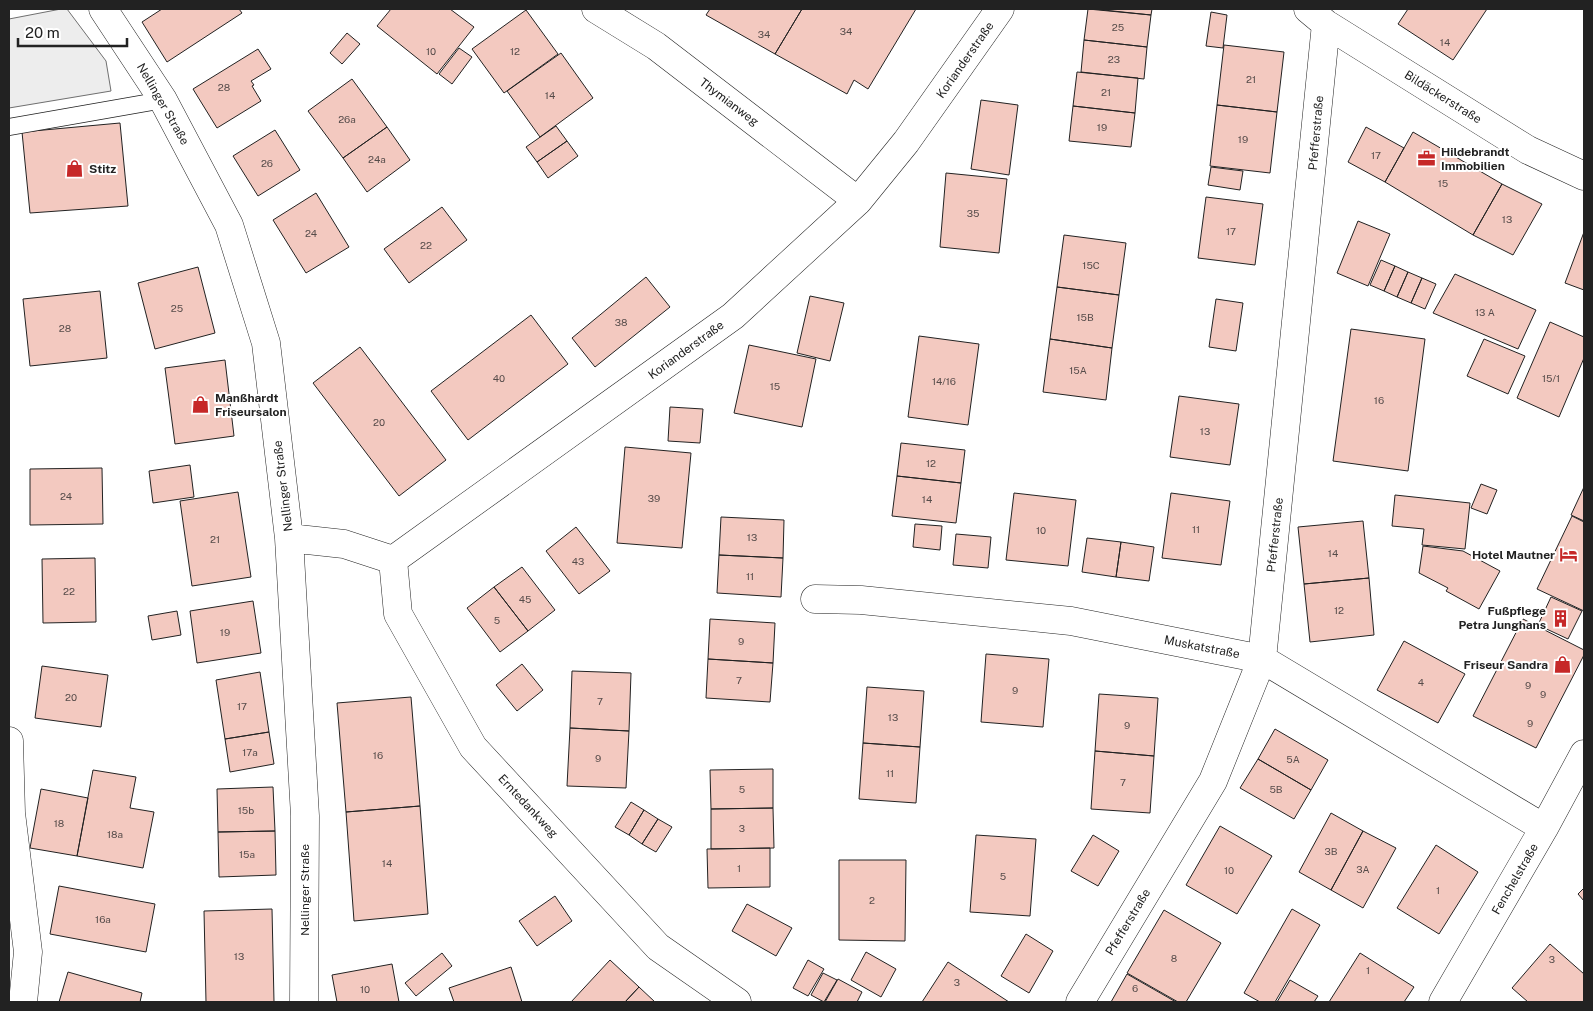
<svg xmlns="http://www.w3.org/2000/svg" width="1593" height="1011" font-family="'Public Sans',sans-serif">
<rect width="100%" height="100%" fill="#fff"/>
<path fill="#ededed" stroke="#6f6f6f" d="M61,9h6l39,52 5,30 -102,17v-89z"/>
<path fill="#f3c9c0" stroke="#222" d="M162,9h77l3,4 -75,49 -25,-40z
M391,9h59l24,18 -37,47 -60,-48z
M710,9h92l-27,45 -69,-39z
M802,9h114l-48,80 -14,-9 -7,14 -72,-40z
M1088,9l63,6 -4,32 -63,-7z
M1094,9h58l-1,6z
M1408,9h79l-34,51 -55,-36z
M526,10l32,44 -54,39 -32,-44z
M1211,12l16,3 -4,33 -17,-2z
M347,33l13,11 -18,20 -12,-11z
M1084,40l63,7 -3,32 -63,-7z
M1224,45l60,7 -7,60 -60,-7z
M459,48l13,9 -20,27 -13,-10z
M258,49l13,20 -20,12 3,4 -2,1 9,15 -44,27 -24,-39z
M561,53l32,45 -53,39 -33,-46z
M1077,72l61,6 -3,35 -62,-7z
M352,79l35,48 -44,31 -35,-47z
M981,100l37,5 -9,70 -38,-6z
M1217,105l60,7 -7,61 -60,-7z
M1073,106l62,7 -4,34 -62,-6z
M120,123l8,83 -98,7 -8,-81z
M556,126l11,15 -30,21 -11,-15z
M387,127l23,33 -43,32 -24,-34z
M1366,127l38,21 -19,34 -37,-20z
M275,130l25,40 -42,26 -25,-40z
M1413,132l89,52 -29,51 -88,-53z
M567,141l11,15 -30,22 -11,-16z
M1211,167l32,4 -3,19 -32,-5z
M946,173l61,6 -8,74 -59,-6z
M1502,184l40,20 -29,51 -40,-20z
M316,193l33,54 -43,26 -33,-53z
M1206,197l57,7 -8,61 -57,-7z
M442,207l25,33 -58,43 -25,-34z
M1358,221l32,13 -22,52 -31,-13z
M1584,232v58l-19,-7z
M1064,235l62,8 -7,52 -62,-8z
M1381,260l14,6 -11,25 -14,-6z
M1395,266l13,6 -11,25 -13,-6z
M198,267l17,66 -60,16 -17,-66z
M1408,272l14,6 -11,25 -14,-6z
M1455,274l81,36 -18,39 -85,-36z
M646,277l24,30 -75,60 -23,-29z
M1422,278l14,6 -11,25 -14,-6z
M1057,287l62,8 -7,53 -62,-9z
M100,291l7,67 -77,8 -7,-67z
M810,296l34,7 -14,58 -33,-8z
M1216,299l27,4 -7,48 -27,-4z
M531,315l37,49 -100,76 -37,-49z
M1550,322l34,15v21l-25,59 -42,-19z
M1351,329l74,10 -17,132 -75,-10z
M919,336l60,8 -11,81 -60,-8z
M1050,339l62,9 -6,52 -63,-8z
M1484,339l41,17 -17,38 -41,-18z
M749,345l67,14 -14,68 -68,-14z
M360,347l86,113 -47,36 -86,-113z
M225,360l9,76 -59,8 -10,-76z
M1179,396l60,8 -9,61 -60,-8z
M670,407l33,2 -3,34 -32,-2z
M901,443l64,7 -4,33 -64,-7z
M625,447l66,6 -9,95 -65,-5z
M190,465l4,32 -41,6 -4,-32z
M102,468l1,56 -73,1v-56z
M897,476l64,7 -5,40 -64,-7z
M1481,484l16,6 -10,24 -16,-6z
M1584,487v34l-13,-6z
M238,492l13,85 -59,9 -12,-85z
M1014,493l62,7 -8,66 -62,-6z
M1171,493l59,8 -9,64 -59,-7z
M1395,495l75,8 -5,46 -43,-4 2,-16 -32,-3z
M1572,516l12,6v89l-47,-22z
M721,517l63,3 -1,38 -64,-3z
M1363,521l6,57 -65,6 -6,-57z
M915,524l27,2 -2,24 -27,-3z
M576,527l34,44 -31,23 -33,-43z
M956,534l35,3 -3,31 -35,-3z
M1087,538l34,4 -5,35 -34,-5z
M1121,542l33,5 -5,34 -33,-4z
M1423,546l40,5 37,20 -21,38 -33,-18 2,-3 -29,-15z
M719,555l64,3 -2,39 -64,-4z
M95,558l1,64 -53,1 -1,-64z
M522,567l33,43 -27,21 -34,-44z
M1369,578l5,57 -64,7 -6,-58z
M494,587l34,44 -28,21 -33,-44z
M1551,597l31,14 -14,28 -30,-14z
M253,601l8,52 -64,10 -7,-52z
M177,611l4,24 -29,5 -4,-24z
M710,619l65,4 -2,40 -65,-4z
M1523,619l61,31v5l-48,93 -63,-32z
M1404,641l61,33 -27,49 -61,-33z
M986,654l63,5 -6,68 -62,-5z
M708,659l65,4 -3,39 -64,-4z
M522,664l21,26 -26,21 -21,-26z
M42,666l66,9 -7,52 -66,-9z
M572,671l59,2 -2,58 -59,-3z
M260,672l9,60 -44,7 -9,-59z
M867,687l57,4 -4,56 -57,-4z
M1099,694l59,4 -4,58 -59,-5z
M411,697l9,109 -74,6 -9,-109z
M570,728l59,3 -3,57 -59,-2z
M1275,729l53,31 -17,30 -53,-31z
M269,732l5,32 -44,8 -5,-33z
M863,743l57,4 -4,56 -57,-4z
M1095,751l59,5 -4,57 -59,-4z
M1258,759l53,31 -17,29 -54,-31z
M773,769v39l-62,1 -1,-39z
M93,770l43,7 -6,31 24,4 -11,56 -66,-12z
M273,787l2,44 -57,1 -1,-43z
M41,789l47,9 -11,58 -47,-8z
M631,802l13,8 -15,25 -14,-8z
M420,806l8,108 -74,7 -8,-109z
M773,808l1,40 -63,1v-40z
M644,810l14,9 -16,25 -13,-9z
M1331,813l32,18 -32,59 -32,-18z
M658,819l14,8 -16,25 -14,-8z
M1220,826l52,30 -35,58 -51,-29z
M275,831l1,44 -57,2 -1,-45z
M1363,831l33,17 -33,60 -32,-18z
M976,835l60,4 -6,77 -60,-4z
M1093,835l26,16 -21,35 -27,-15z
M1436,845l42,27 -39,62 -42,-26z
M770,848v39l-62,1 -1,-39z
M839,860h67l-1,81 -66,-1z
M59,886l96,18 -9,48 -96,-18z
M1584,888v13l-6,-7z
M555,896l17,25 -35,25 -18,-25z
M747,904l45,24 -16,28 -44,-25z
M272,909l2,93h-68l-2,-91z
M1292,909l28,16 -45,77h-15l-16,-9z
M1164,910l57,33 -35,59h-8l-51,-29z
M1026,934l27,17 -24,42 -28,-17z
M1550,944l34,30v28h-56l-16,-14z
M866,952l30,17 -15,28 -30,-17z
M442,953l10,13 -36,30 -11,-13z
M1360,953l54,34 -10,15h-75z
M610,960l29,27 -14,15h-54z
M808,960l16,9 -16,27 -15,-8z
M948,962l61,40h-87z
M392,964l7,38h-62l-5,-27z
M511,967l11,35h-68l-5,-14z
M68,972l74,21 -2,9h-81z
M823,973l14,7 -13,22 -13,-7z
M1127,974l49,28h-65z
M838,979l24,13 -5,10h-32z
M1290,980l28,16 -4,6h-37z
M639,987l16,15h-30z"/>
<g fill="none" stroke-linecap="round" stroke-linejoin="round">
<defs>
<path id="service" d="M9,127l154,-27"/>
<path id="minor" d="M103,9l60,91 66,125 37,118 23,195 16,278 -1,186
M596,9l60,37 202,155
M1308,9l18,15 202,126 56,26
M289,538l55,6 49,16 340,-244 125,-115 48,-59 94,-133
M393,560l5,54 75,133 185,200 79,55
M815,599l46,1 210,21 191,38 282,169
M9,741l2,72 17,139 -5,50
M1080,1002l133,-221 49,-122 64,-635
M1443,1002l101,-174 40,-74"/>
</defs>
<use href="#service" stroke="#222" stroke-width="18"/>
<use href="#minor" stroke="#222" stroke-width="29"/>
<use href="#service" stroke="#fff" stroke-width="16"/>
<use href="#minor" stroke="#fff" stroke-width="28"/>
</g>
<defs>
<symbol id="office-bare" viewBox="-9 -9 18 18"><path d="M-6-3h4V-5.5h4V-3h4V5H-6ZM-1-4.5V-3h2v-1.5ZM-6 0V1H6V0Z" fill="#c62828" stroke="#fff" stroke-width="2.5" paint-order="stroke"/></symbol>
<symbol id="shop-bare" viewBox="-9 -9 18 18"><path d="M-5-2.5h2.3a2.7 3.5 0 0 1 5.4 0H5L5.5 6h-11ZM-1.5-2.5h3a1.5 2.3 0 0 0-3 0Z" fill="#c62828" stroke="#fff" stroke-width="2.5" paint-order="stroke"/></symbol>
<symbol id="hotel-bare" viewBox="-9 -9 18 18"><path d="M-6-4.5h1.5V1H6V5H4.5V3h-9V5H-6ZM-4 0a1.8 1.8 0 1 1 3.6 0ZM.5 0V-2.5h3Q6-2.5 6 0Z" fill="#c62828" stroke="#fff" stroke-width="2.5" paint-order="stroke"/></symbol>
<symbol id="building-bare" viewBox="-9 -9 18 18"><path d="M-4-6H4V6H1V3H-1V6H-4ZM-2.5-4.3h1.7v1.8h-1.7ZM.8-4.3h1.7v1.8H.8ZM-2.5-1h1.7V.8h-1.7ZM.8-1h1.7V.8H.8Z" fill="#c62828" stroke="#fff" stroke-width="2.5" paint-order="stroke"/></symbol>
</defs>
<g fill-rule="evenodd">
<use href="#office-bare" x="1414" y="146" width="25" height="25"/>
<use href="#shop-bare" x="62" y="156" width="25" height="25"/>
<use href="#shop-bare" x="188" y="392" width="25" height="25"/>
<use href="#hotel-bare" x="1556" y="542" width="25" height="25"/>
<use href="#building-bare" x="1548" y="606" width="25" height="25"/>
<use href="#shop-bare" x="1550" y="652" width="25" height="25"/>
</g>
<g text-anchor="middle" stroke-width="4" stroke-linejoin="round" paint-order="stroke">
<g font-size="10" fill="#564c4a">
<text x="1118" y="31">25</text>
<text x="846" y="35">34</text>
<text x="764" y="38">34</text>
<text x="1445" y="46">14</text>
<text x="431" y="55">10</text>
<text x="515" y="55">12</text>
<text x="1114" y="63">23</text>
<text x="1251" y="83">21</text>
<text x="224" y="91">28</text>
<text x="1106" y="96">21</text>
<text x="550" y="99">14</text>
<text x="347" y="123">26a</text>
<text x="1102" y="131">19</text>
<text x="1243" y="143">19</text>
<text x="1376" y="159">17</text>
<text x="377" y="163">24a</text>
<text x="267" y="167">26</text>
<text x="1443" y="187">15</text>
<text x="973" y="217">35</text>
<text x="1507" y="223">13</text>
<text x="1231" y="235">17</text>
<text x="311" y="237">24</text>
<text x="426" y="249">22</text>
<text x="1091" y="269">15C</text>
<text x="177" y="312">25</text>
<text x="1485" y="316">13 A</text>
<text x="1085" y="321">15B</text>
<text x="621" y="326">38</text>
<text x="65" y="332">28</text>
<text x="1078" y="374">15A</text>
<text x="499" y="382">40</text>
<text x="1551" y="382">15/1</text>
<text x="944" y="385">14/16</text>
<text x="775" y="390">15</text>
<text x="1379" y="404">16</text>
<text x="379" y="426">20</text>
<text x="1205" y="435">13</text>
<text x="931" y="467">12</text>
<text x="66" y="500">24</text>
<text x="654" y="502">39</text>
<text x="927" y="503">14</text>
<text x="1196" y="533">11</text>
<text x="1041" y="534">10</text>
<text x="752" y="541">13</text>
<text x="215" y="543">21</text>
<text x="1333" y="557">14</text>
<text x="578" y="565">43</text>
<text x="750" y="580">11</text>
<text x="69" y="595">22</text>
<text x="525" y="603">45</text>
<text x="1339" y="614">12</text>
<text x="497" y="624">5</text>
<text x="225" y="636">19</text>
<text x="741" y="645">9</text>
<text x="739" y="684">7</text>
<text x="1421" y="686">4</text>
<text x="1528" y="689">9</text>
<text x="1015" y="694">9</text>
<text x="1543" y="698">9</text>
<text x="71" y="701">20</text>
<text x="600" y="705">7</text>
<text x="242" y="710">17</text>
<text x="893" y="721">13</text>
<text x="1530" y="727">9</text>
<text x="1127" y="729">9</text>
<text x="250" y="756">17a</text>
<text x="378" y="759">16</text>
<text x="598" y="762">9</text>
<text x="1293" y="763">5A</text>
<text x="890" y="777">11</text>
<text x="1123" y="786">7</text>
<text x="742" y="793">5</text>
<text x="1276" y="793">5B</text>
<text x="246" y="814">15b</text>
<text x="59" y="827">18</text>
<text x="742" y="832">3</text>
<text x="115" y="838">18a</text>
<text x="1331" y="855">3B</text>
<text x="247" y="858">15a</text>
<text x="387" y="867">14</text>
<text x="739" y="872">1</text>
<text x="1363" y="873">3A</text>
<text x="1229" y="874">10</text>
<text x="1003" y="880">5</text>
<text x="1438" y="894">1</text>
<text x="872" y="904">2</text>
<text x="103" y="923">16a</text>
<text x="239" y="960">13</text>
<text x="1174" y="962">8</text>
<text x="1552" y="963">3</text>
<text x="1368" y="974">1</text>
<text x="957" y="986">3</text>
<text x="1135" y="992">6</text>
<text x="365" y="993">10</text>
</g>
<g font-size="12" fill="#222" stroke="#fff">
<text transform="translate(965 60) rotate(-55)" y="4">Korianderstraße</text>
<text transform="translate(1443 97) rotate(32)" y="4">Bildäckerstraße</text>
<text transform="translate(729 102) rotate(37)" y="4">Thymianweg</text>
<text transform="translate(163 104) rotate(60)" y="4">Nellinger Straße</text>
<text transform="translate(1316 133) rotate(-85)" y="4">Pfefferstraße</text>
<text transform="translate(686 350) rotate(-36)" y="4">Korianderstraße</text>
<text transform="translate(283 486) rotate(-97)" y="4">Nellinger Straße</text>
<text transform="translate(1275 535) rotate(-84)" y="4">Pfefferstraße</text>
<text transform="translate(1202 647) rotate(11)" y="4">Muskatstraße</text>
<text transform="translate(528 806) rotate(47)" y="4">Erntedankweg</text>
<text transform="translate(1515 879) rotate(-60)" y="4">Fenchelstraße</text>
<text transform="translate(305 890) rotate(-90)" y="4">Nellinger Straße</text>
<text transform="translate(1128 922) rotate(-59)" y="4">Pfefferstraße</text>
</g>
<g font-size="12" font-weight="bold" fill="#222" stroke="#fff" text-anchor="start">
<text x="1441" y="156">Hildebrandt<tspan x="1441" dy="14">Immobilien</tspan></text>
<text x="89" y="173">Stitz</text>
<text x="215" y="402">Manßhardt<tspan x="215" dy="14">Friseursalon</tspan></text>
<text x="1555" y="559" text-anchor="end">Hotel Mautner</text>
<text x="1546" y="615" text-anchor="end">Fußpflege<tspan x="1546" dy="14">Petra Junghans</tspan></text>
<text x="1548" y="669" text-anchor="end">Friseur Sandra</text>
</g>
</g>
<rect width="1593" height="1011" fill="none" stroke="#222222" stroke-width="20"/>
<path d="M18 38v8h109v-8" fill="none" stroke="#222222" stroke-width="2.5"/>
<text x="25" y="38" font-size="15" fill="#222222" stroke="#ffffff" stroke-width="4" paint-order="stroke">20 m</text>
</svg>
